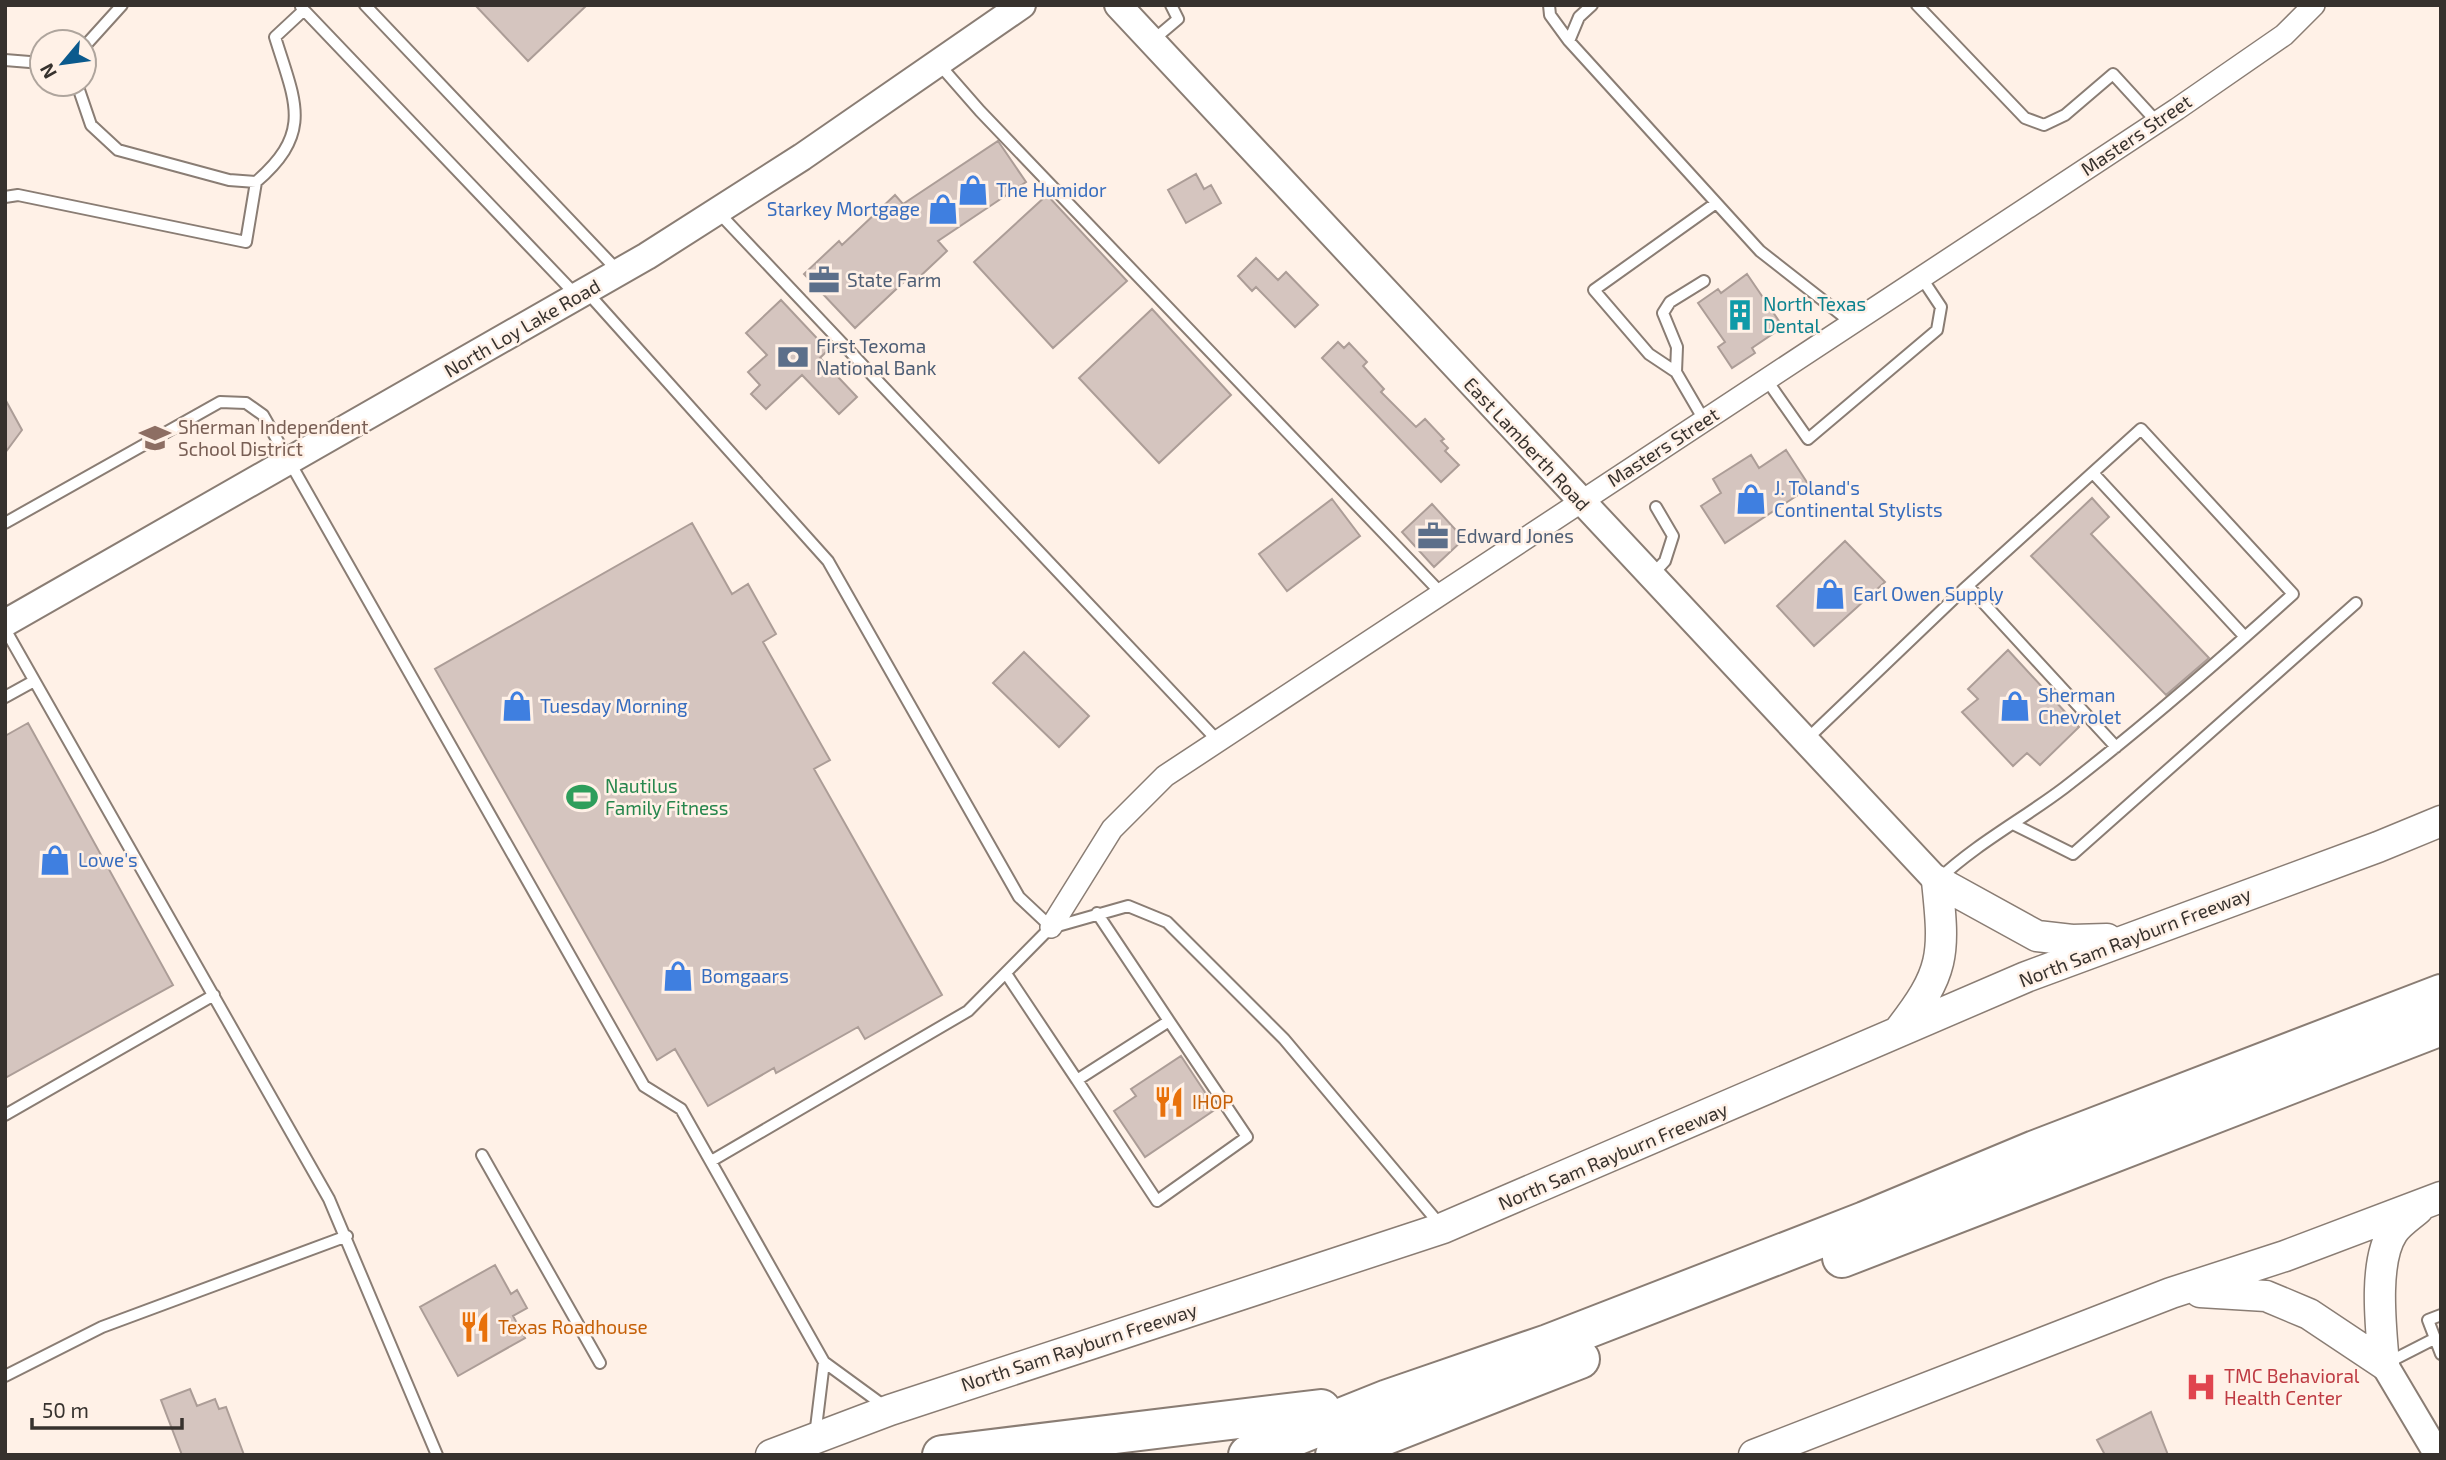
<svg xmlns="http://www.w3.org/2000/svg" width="2446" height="1460" font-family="'Exo 2',sans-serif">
<rect width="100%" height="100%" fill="#fff1e7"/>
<path fill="#d5c5bf" stroke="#ac9d97" stroke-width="2" d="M475,5h112l-59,56z
M998,141l28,41 -88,59 9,10 -34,32 -5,-5 -53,50 -51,-54 35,-33 3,4 53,-50 8,9z
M1196,174l8,15 7,-4 10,18 -35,20 -18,-33z
M1047,195l80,86 -74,67 -79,-86z
M1256,258l22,22 8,-8 32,33 -23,22 -39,-40 -4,4 -14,-15z
M1747,274l36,53 -31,21 3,5 -23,15 -14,-21 7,-5 -27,-39 20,-14 3,4z
M781,300l47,50 -8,8 37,39 -18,17 -37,-39 -36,34 -15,-15 9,-9 -12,-13 19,-17 -21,-22z
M1152,309l79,86 -72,68 -80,-85z
M1338,342l6,6 5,-5 18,19 -4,4 21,23 -3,3 35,35 9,-8 19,20 -3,2 7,7 -3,3 14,14 -18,17 -119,-124z
M5,399l17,31 -17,23z
M1786,450l24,37 -85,56 -24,-37 20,-13 -8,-14 38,-24 8,13z
M2092,498l17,19 -18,17 118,124 -43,37 -135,-139z
M1332,499l28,37 -73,55 -28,-37z
M1432,504l32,35 -30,28 -32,-35z
M692,523l40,71 16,-10 28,50 -13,8 67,118 -16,9 128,226 -77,44 -7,-12 -82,46 -2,-5 -66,38 -33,-57 -18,11 -222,-391z
M1845,541l40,41 -71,64 -37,-40z
M2008,650l71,77 -39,38 -13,-12 -14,13 -51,-54 16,-13 -10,-10z
M1024,652l65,64 -30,31 -66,-64z
M28,723l145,262 -168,93v-342z
M1181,1056l35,53 -71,48 -31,-46 22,-15 -5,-7z
M495,1265l16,29 6,-4 10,18 -14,8 12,22 -67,38 -38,-69z
M190,1389l7,17 18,-7 4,10 7,-2 18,48h-62l-21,-55z
M2151,1412l17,43h-63l-8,-15z"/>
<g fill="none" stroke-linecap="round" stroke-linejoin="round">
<defs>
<path id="service" d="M365,5l254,267
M1549,5l1,10 19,26
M1592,5l-13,12 -10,24 191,210 92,72
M1917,5l108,113 19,7 21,-10 48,-41 44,48
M301,7l276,289
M1152,41l26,-22 -7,-14
M84,47l38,-42
M5,60l37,3
M938,63l42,48 461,482
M77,84l14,41 27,25 111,30 27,2c58,-50 39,-80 19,-145l29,-27
M5,197l13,-2 228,47 10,-60
M718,212l500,529
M586,291l242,270 191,336 32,30 -83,84 -255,149
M1676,372l-27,-18 -55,-64 122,-87
M1766,379l42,60 129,-109 4,-23 -20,-30
M1704,420l-28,-48 1,-25 -14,-34 7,-11 34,-21
M2093,473l152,164
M5,523l215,-121 26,1 17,12 381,671 37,23 143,253 63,46
M1653,574l12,-13 8,-25 -17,-29
M1968,586l148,161
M5,629l324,570 108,256
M5,697l29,-16
M1805,741l158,-151 178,-161 152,165c-74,67 -150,133 -229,194 -41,31 -88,56 -125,91
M2015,825l58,29 283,-251
M1054,927l74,-21 39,16 117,117 158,188
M1007,975l70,105 92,-59 -72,-108
M1077,1080l80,121 90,-64 -78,-116
M5,1115l209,-120
M482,1155l118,208
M2441,1315l-13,5 13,34
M2387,1363l47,-24
M5,1376l97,-49 245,-91
M815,1436l9,-74"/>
<path id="minor" d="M1051,927l61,-98 53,-53 1012,-667 107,-74 30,-30"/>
<path id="tertiary" d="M1118,5l819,876
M5,623l642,-367 155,-99 220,-152
M2384,1364l54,91"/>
<path id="secondary" d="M1937,881l100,55 35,4 35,-1
M1898,1032c47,-60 47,-76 39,-151
M2200,1292l66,4 43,18 75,50
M2384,1364c-3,-35 -11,-102 9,-132 6,-9 17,-16 25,-23
M771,1455l119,-45 553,-182 583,-251 352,-130 63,-26
M1754,1455l417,-162 114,-37 156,-59"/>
<path id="motorway" d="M1842,1258l599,-232
M942,1455l379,-46
M1248,1455l140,-56 160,-55 317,-123 170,-71 406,-156
M1335,1455l245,-96"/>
</defs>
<use href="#service" stroke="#8a7d74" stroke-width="14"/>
<use href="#minor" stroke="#8a7d74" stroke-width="24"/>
<use href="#tertiary" stroke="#8a7d74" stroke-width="30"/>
<use href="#secondary" stroke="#8a7d74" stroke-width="33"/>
<use href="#motorway" stroke="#8a7d74" stroke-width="42"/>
<use href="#service" stroke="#fff" stroke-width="10"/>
<use href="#minor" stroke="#fff" stroke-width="21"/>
<use href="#tertiary" stroke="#fff" stroke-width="26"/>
<use href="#secondary" stroke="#fff" stroke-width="30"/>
<use href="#motorway" stroke="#fff" stroke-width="38"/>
</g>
<defs>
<symbol id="shop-bare" viewBox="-9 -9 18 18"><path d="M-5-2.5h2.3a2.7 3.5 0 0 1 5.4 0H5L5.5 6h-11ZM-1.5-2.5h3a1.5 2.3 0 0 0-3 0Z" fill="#3f7fe0" stroke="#fff1e7" stroke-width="2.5" paint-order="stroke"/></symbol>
<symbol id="office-bare" viewBox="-9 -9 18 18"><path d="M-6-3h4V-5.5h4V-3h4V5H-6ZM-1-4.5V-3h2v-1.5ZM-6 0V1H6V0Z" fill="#5c6f8a" stroke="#fff1e7" stroke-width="2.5" paint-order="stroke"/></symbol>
<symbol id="building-bare" viewBox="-9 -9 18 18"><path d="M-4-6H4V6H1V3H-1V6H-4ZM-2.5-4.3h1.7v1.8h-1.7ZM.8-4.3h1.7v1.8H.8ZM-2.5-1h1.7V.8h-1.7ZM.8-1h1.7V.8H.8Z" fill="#0f9aa8" stroke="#fff1e7" stroke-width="2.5" paint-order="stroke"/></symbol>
<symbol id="bank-bare" viewBox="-9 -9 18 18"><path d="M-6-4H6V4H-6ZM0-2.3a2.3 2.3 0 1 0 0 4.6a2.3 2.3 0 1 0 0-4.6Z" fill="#5c6f8a" stroke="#fff1e7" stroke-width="2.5" paint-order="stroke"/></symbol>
<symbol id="school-bare" viewBox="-9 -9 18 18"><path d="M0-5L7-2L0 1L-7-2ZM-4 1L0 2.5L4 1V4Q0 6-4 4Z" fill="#8d6e63" stroke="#fff1e7" stroke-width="2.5" paint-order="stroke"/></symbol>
<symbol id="stadium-bare" viewBox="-9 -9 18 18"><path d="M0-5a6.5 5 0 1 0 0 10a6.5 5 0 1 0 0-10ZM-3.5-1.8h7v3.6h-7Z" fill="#2e9e5b" stroke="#fff1e7" stroke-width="2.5" paint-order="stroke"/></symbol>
<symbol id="restaurant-bare" viewBox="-9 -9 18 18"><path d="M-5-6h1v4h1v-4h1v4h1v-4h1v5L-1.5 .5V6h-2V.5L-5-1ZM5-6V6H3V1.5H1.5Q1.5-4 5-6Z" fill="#e8710a" stroke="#fff1e7" stroke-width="2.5" paint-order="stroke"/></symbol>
<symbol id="hospital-bare" viewBox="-9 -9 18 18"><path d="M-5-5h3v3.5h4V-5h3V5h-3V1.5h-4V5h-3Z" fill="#e0444e" stroke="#fff1e7" stroke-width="2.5" paint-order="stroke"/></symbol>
</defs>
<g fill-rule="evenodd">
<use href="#shop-bare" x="951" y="168" width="44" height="44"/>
<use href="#shop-bare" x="921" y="187" width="44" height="44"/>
<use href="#office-bare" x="802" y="258" width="44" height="44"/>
<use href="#building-bare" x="1718" y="293" width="44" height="44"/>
<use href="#bank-bare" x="771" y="335" width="44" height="44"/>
<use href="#school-bare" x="133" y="416" width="44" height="44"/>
<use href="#shop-bare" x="1729" y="477" width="44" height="44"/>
<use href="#office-bare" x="1411" y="514" width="44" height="44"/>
<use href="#shop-bare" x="1808" y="572" width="44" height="44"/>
<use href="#shop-bare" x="495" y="684" width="44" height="44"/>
<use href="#shop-bare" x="1993" y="684" width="44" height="44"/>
<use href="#stadium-bare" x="560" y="775" width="44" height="44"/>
<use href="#shop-bare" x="33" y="838" width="44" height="44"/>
<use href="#shop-bare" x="656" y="954" width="44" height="44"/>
<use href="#restaurant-bare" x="1147" y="1080" width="44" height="44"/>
<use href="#restaurant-bare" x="453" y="1305" width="44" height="44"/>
<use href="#hospital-bare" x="2179" y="1365" width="44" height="44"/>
</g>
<g text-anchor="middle" stroke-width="5" stroke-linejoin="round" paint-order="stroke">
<g font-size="19" fill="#37322e" stroke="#fff1e7">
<text transform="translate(2136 135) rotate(-34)" y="7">Masters Street</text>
<text transform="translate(522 328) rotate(-30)" y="7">North Loy Lake Road</text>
<text transform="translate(1527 444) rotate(47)" y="7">East Lamberth Road</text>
<text transform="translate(1663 447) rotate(-33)" y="7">Masters Street</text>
<text transform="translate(2135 937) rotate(-21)" y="7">North Sam Rayburn Freeway</text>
<text transform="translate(1613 1156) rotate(-23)" y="7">North Sam Rayburn Freeway</text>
<text transform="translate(1079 1347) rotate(-18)" y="7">North Sam Rayburn Freeway</text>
</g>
<g font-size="19" fill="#366cbe" stroke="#fff1e7" text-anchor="start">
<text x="996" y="197">The Humidor</text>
<text x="920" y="216" text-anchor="end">Starkey Mortgage</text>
<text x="1774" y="495">J. Toland's<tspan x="1774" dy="22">Continental Stylists</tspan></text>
<text x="1853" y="601">Earl Owen Supply</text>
<text x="2038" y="702">Sherman<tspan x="2038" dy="22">Chevrolet</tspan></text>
<text x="540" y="713">Tuesday Morning</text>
<text x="78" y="867">Lowe's</text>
<text x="701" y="983">Bomgaars</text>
</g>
<g font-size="19" fill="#4e5e75" stroke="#fff1e7" text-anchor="start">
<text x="847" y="287">State Farm</text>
<text x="816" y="353">First Texoma<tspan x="816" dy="22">National Bank</tspan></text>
<text x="1456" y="543">Edward Jones</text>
</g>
<g font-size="19" fill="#0d838f" stroke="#fff1e7" text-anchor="start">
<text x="1763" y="311">North Texas<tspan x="1763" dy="22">Dental</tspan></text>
</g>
<g font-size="19" fill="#785e54" stroke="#fff1e7" text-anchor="start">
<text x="178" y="434">Sherman Independent<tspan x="178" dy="22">School District</tspan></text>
</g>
<g font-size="19" fill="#27864d" stroke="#fff1e7" text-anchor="start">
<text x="605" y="793">Nautilus<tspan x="605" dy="22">Family Fitness</tspan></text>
</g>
<g font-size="19" fill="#c56008" stroke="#fff1e7" text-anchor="start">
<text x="1192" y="1109">IHOP</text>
<text x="498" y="1334">Texas Roadhouse</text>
</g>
<g font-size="19" fill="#be3a42" stroke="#fff1e7" text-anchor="start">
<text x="2224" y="1383">TMC Behavioral<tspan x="2224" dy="22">Health Center</tspan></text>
</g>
</g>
<rect width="2446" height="1460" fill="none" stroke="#37322e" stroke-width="14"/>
<g transform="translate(63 63) rotate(241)"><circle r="33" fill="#fff1e7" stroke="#afa59d" stroke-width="2"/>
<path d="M0-5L12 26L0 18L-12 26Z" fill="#0b5a8d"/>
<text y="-10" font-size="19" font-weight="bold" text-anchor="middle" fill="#37322e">N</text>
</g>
<path d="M32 1418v10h150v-10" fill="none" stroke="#37322e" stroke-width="3.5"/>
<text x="42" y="1418" font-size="21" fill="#37322e" stroke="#fff1e7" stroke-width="5" paint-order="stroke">50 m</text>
</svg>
